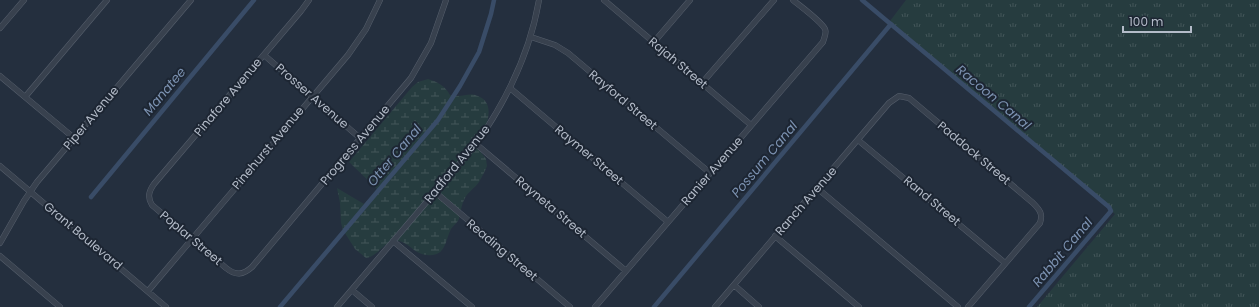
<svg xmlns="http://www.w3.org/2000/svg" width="1259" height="307" font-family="Poppins,sans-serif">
<defs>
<pattern id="grass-tufts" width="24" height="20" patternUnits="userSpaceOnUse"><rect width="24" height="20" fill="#263c3f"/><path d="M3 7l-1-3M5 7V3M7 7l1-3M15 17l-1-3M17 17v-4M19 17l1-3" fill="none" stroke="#435659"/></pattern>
<pattern id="wetland-marsh" width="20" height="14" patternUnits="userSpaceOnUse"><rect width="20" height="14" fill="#263c3f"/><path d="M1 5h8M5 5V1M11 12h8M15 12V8" fill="none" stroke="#435659"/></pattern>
</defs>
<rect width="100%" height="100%" fill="#242f3e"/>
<path fill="url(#grass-tufts)" d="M906,0h353v307h-222l78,-93 -225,-193z"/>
<path fill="url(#wetland-marsh)" d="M428,79c10,3 17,7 22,16 11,3 17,-2 25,0 26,7 8,38 2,52l9,12 1,7c-2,5 -5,11 -8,16 -4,6 -11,10 -14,16 -4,7 -4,14 -6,21 -2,4 -5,6 -8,10 -6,12 -5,28 -24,26 -13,0 -20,-16 -33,-14 -11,1 -15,15 -28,17l-11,-9 -12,-19 -2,-7 -1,-20 -3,-15 27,16 14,-14 -29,-28 63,-75 6,-5z"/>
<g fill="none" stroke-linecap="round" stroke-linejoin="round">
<path stroke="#394c67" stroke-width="4.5" d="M862,0l247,207 2,4 -82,96
M91,197l163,-197
M280,307l158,-187 22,-34 19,-34 12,-38 3,-14
M654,307l237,-283"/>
<defs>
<path id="street" d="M309,0l-8,11 -147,173c-5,7 -7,13 -2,21l74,63c10,8 17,7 26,-1l159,-189 20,-35 15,-43
M604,0l147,125
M0,28l24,-28
M531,37l24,8 13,8 142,120
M654,42l36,-42
M264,55l96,83
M0,76l74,62
M702,83l72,-83
M510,88l158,134
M25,97l82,-97
M858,140l147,123
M476,144l150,127
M0,166l166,141
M817,188l141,119
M435,192l135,115
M775,236l84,71
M393,241l79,66
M0,243l24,-42 13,-19 154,-182
M0,256l60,51
M734,285l25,22
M352,290l20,17
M148,291l200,-236 18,-26 14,-29
M337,307l139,-163c31,-44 54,-91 63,-144
M595,307l228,-265c1,-4 4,-9 2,-13 -4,-8 -25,-23 -32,-29
M715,307l174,-204 10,-7 10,2 124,105c7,7 10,11 7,20l-72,84"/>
</defs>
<use href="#street" stroke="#565f6c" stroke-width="6"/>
<use href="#street" stroke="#38414e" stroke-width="5"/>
</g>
<g text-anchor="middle" stroke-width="4" stroke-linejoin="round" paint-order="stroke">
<g font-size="12" fill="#b4bcc9" stroke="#1d2633">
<text transform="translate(678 63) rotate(40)" y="4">Rajah Street</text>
<text transform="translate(312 96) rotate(41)" y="4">Prosser Avenue</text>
<text transform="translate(228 97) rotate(-50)" y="4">Pinafore Avenue</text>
<text transform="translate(623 100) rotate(40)" y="4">Rayford Street</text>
<text transform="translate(91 118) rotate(-50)" y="4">Piper Avenue</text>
<text transform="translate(355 145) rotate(-50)" y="4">Progress Avenue</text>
<text transform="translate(268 148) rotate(-50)" y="4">Pinehurst Avenue</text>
<text transform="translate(974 153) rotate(40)" y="4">Paddock Street</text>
<text transform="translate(589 155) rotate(40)" y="4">Raymer Street</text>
<text transform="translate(457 164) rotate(-51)" y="4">Radford Avenue</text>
<text transform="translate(712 171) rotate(-49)" y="4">Ranier Avenue</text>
<text transform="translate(806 201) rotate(-49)" y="4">Ranch Avenue</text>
<text transform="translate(932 201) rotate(40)" y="4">Rand Street</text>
<text transform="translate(551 207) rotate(40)" y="4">Rayneta Street</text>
<text transform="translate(83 236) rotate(40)" y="4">Grant Boulevard</text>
<text transform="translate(191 238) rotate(40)" y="4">Poplar Street</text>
<text transform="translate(502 250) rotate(40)" y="4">Reading Street</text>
</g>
<g font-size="13" font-style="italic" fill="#7c92b1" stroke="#1d2633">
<text transform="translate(164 91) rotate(-50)" y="5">Manatee</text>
<text transform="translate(994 97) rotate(40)" y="5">Racoon Canal</text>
<text transform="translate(394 155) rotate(-50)" y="5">Otter Canal</text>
<text transform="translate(764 159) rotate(-50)" y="5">Possum Canal</text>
<text transform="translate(1062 252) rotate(-50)" y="5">Rabbit Canal</text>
</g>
</g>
<path d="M1123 26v6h68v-6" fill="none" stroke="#b4bcc9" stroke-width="2"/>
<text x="1129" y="26" font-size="12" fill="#b4bcc9" stroke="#1d2633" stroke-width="3" paint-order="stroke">100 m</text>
</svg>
